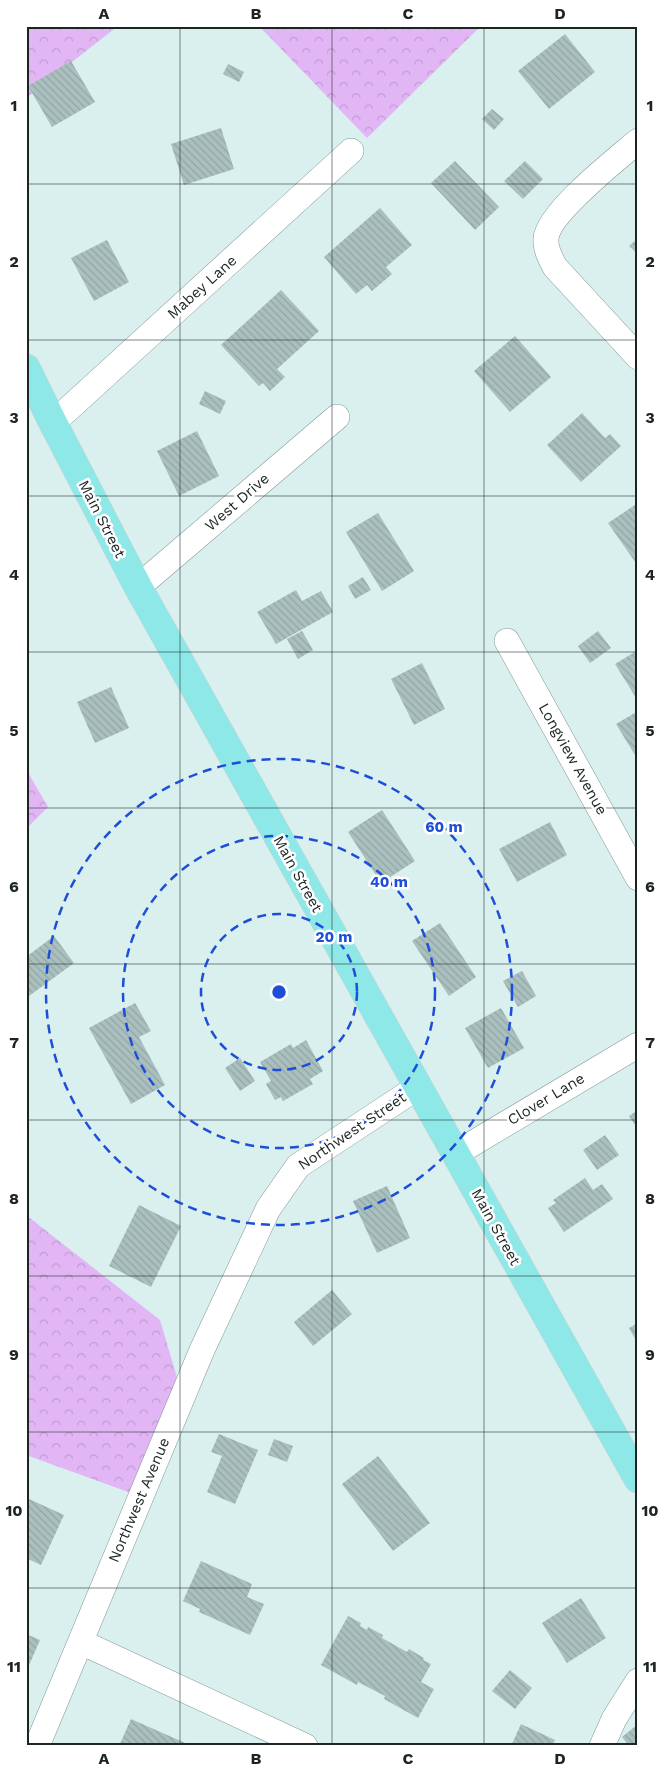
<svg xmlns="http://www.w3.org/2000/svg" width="664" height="1772" font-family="'Work Sans',sans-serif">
<defs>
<pattern id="forest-crowns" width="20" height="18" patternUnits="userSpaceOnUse" patternTransform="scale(1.25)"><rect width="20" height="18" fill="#e2b6f5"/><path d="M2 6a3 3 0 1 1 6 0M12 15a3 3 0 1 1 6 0" fill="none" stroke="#c19cd2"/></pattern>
<pattern id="building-back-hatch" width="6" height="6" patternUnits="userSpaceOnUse" patternTransform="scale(1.25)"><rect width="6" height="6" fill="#aac0bf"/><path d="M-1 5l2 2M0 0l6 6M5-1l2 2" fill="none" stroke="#92a5a4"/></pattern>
</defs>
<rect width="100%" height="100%" fill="#d9f0ef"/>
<path fill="url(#forest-crowns)" d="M26,26h92l-92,72z
M259,26h222l-114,112z
M26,769l22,38 -22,22z
M26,1215l134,105 23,78 -41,99 -116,-42z"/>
<path fill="url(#building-back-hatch)" d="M565,34l30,38 -46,37 -31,-38z
M71,61l24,41 -43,25 -24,-41z
M228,64l16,8 -5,10 -16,-8z
M492,109l12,10 -10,11 -12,-11z
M221,128l13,41 -50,16 -13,-41z
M455,161l44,46 -24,23 -44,-47z
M525,161l18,18 -20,20 -19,-18z
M380,208l32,37 -26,22 6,7 -20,17 -5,-6 -11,9 -32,-37z
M638,238v16l-9,-8z
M107,240l22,42 -35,19 -23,-43z
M281,290l38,41 -42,38 8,8 -15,14 -7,-8 -4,3 -38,-41z
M515,336l36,41 -41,35 -36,-41z
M205,391l21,10 -6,13 -21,-10z
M582,413l23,25 5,-4 11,12 -40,36 -34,-37z
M197,431l22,45 -40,20 -22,-45z
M638,503v63l-30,-43z
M378,513l36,58 -32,20 -36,-59z
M363,577l8,13 -16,9 -7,-13z
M296,590l6,11 19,-10 12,21 -57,32 -19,-32z
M302,631l11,19 -15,9 -11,-20z
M598,631l13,17 -21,15 -12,-17z
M638,650v51l-23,-37z
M422,663l23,46 -31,16 -23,-46z
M111,687l18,41 -34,15 -18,-41z
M638,711v42l-3,2 -19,-31z
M382,810l33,51 -34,22 -33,-51z
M550,822l17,33 -50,27 -18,-33z
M440,923l36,54 -27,19 -37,-55z
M54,936l20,27 -45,33 -3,-4v-35z
M522,971l14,25 -18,11 -15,-26z
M135,1003l16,28 -12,6 26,48 -34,19 -42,-76z
M501,1008l23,40 -36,20 -23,-40z
M306,1040l17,31 -13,8 3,5 -30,17 -2,-4 -6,3 -9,-16 5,-3 -11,-19 31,-18 2,4z
M240,1058l15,23 -15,10 -15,-23z
M638,1110v19l-9,-13z
M605,1135l14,20 -22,15 -14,-20z
M585,1178l8,12 9,-6 11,15 -49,33 -16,-24 8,-5 -3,-3z
M387,1186l23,52 -33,15 -24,-52z
M139,1205l42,21 -30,61 -42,-21z
M332,1290l20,24 -39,32 -19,-24z
M638,1323v21l-9,-16z
M219,1434l39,16 -23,54 -28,-12 15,-36 -11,-4z
M274,1439l19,7 -6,16 -19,-7z
M378,1456l52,67 -37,28 -51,-67z
M29,1499l35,16 -23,50 -15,-7v-52z
M201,1561l51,23 -5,13 17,7 -14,31 -51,-23 1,-3 -17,-8z
M581,1598l25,40 -39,25 -25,-40z
M348,1616l13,7 -1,3 7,4 1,-3 15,8 -1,3 25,14 2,-3 15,9 -1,2 8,4 -10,18 13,7 -16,29 -34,-19 1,-3 -27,-14 -1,3 -36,-20z
M26,1634l14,6 -14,32z
M510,1670l22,18 -17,21 -23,-18z
M131,1719l61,27h-73z
M521,1724l34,16 -3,6h-41z
M638,1724v22h-9l-7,-9z"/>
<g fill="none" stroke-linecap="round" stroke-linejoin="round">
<defs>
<path id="street" d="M638,141c-21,18 -89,71 -92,97 -1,10 4,20 9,29l83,90
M53,423l298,-272
M138,587l199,-170
M507,641l131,237
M455,1154l183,-109
M81,1642l224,104
M37,1746l165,-396 66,-141 30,-43 120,-79
M602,1746l12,-27 24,-38"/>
<path id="primary" d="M26,368l27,55 85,164 500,892"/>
</defs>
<use href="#street" stroke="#839897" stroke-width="26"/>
<use href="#primary" stroke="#cdcfcf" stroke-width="29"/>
<use href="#street" stroke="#fff" stroke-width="25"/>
<use href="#primary" stroke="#8ee8e8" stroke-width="28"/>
</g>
<path fill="none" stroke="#1c2524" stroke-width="1" stroke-opacity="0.55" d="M180,26v1720M332,26v1720M484,26v1720M26,184h612M26,340h612M26,496h612M26,652h612M26,808h612M26,964h612M26,1120h612M26,1276h612M26,1432h612M26,1588h612"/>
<g fill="none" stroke="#1d4ed8" stroke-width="2.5" stroke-dasharray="9 6">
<circle cx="279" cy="992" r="78"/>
<circle cx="279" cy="992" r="156"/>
<circle cx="279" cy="992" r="233"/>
</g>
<g text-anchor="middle" stroke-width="5" stroke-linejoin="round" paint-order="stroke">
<g font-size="15" fill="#1c2524" stroke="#fff">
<text transform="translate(202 287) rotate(-42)" y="5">Mabey Lane</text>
<text transform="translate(237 502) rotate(-41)" y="5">West Drive</text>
<text transform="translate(102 519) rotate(63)" y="5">Main Street</text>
<text transform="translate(573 759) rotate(61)" y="5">Longview Avenue</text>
<text transform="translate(298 874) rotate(61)" y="5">Main Street</text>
<text transform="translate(546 1099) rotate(-31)" y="5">Clover Lane</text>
<text transform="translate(352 1131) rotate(-34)" y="5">Northwest Street</text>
<text transform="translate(496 1227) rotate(61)" y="5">Main Street</text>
<text transform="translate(139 1500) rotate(-67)" y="5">Northwest Avenue</text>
</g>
</g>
<circle cx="279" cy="992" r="8" fill="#1d4ed8" stroke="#fff" stroke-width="2.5"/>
<g font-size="15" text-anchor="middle" font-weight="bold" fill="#1d4ed8" stroke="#fff" stroke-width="5" stroke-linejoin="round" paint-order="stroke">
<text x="444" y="832">60 m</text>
<text x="389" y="887">40 m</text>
<text x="334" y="942">20 m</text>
</g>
<rect width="664" height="1772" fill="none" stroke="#ffffff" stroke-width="55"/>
<rect x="28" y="28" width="608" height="1716" fill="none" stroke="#1c2524" stroke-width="2"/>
<g font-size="16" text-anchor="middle" font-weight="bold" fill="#1c2524">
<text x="104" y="19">A</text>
<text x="256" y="19">B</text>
<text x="408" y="19">C</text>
<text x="560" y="19">D</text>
<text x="14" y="111">1</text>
<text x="650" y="111">1</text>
<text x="14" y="267">2</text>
<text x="650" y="267">2</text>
<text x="14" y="423">3</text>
<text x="650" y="423">3</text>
<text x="14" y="580">4</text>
<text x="650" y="580">4</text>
<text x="14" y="736">5</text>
<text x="650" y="736">5</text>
<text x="14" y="892">6</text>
<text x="650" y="892">6</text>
<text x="14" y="1048">7</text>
<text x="650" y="1048">7</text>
<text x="14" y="1204">8</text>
<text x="650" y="1204">8</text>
<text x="14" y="1360">9</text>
<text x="650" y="1360">9</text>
<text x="14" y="1516">10</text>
<text x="650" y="1516">10</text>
<text x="14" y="1672">11</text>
<text x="650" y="1672">11</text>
<text x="104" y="1764">A</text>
<text x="256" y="1764">B</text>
<text x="408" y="1764">C</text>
<text x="560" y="1764">D</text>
</g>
</svg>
